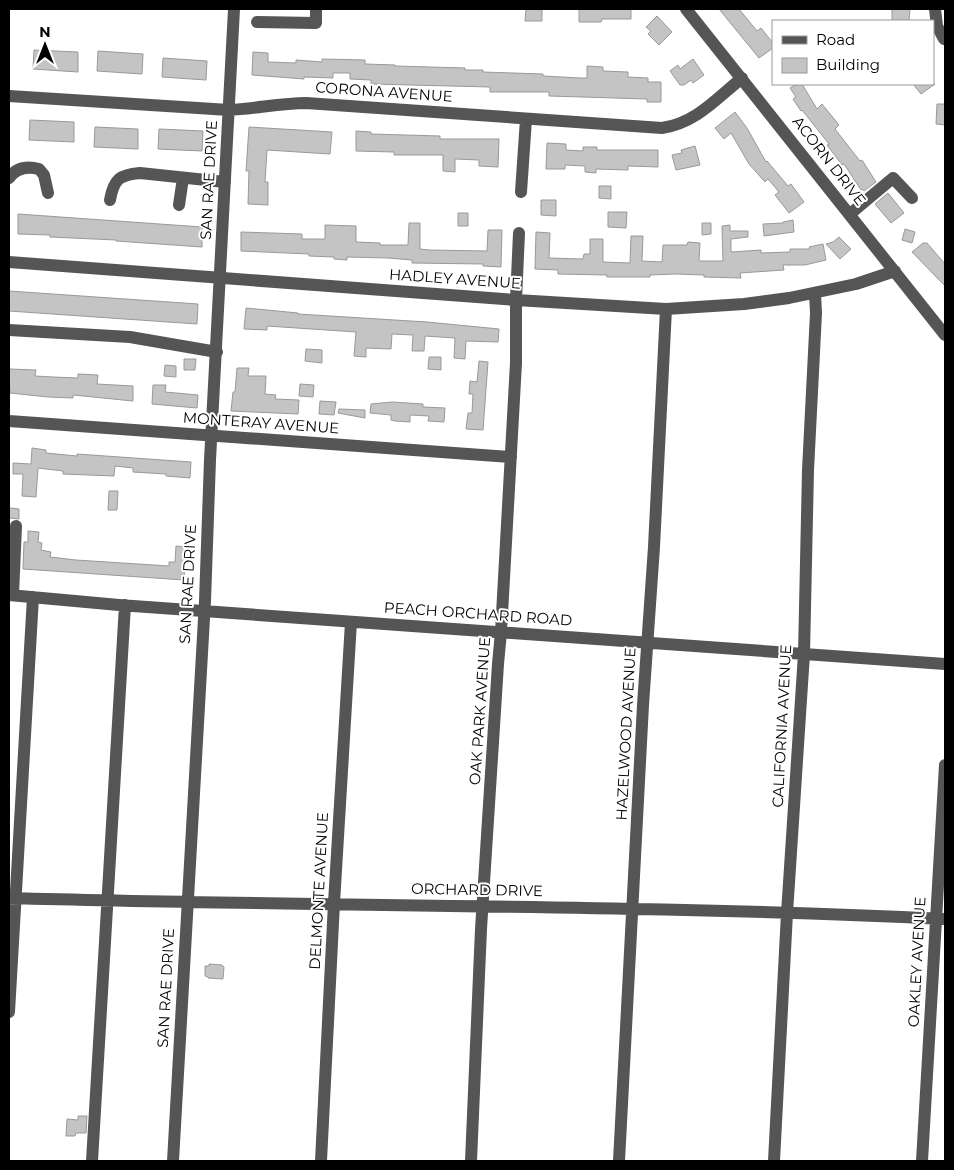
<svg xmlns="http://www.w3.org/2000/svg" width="954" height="1170" font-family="Montserrat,sans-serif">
<rect width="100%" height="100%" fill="#fff"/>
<path fill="#c4c4c4" stroke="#999" d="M526,9h16v12h-17z
M579,9h52v10h-29l-1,3h-22z
M719,9h20l18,22 4,-3 12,15v5l-14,10z
M892,9h18l-1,12h-17z
M657,16l15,16 -13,13 -11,-11 3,-3 -5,-4z
M34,50l44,2v20l-45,-3z
M98,51l45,3 -1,20 -45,-3z
M253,52l15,1v9l28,1v-3l26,2v-3l43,1v4l30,1v1l70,2v2h18v2l60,2v2l37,2h7v-12l16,1v4l25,1v5l20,1v4h13v20h-14v-3l-98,-3v-4h-59v-5l-119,-3v-4l-21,-1v-6h-17v5l-29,-1v2l-52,-4z
M163,58l44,3 -1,19 -44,-3z
M693,59l11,16 -11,8 -2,-3 -7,5h-4l-10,-14 8,-6 2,4z
M797,84h5l15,25 5,-5 17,21 -4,4 25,32 2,-1 14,22 -12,9 -2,-2 -1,1 -17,-26 -2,1 -15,-20 2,-1 -27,-34 -1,1 -8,-12 3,-2 -6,-9z
M913,84h22l-14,10z
M937,104h8v21l-9,-1z
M735,112l12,16 19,34 1,-1 21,25 3,-2 13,18 -15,11 -14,-18 4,-3 -11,-13 -3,3 -16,-18 -18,-31 -7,6 -9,-11z
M30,120l44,2v20l-45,-2z
M95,127l43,2v20l-44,-2z
M249,127l83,5 -2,22 -63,-4 -2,32h3v23l-20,-1 1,-33h-3z
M159,129l44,2 -1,20 -44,-2z
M356,131l15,1v2l69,2v3h59l-1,28 -19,-1v-6l-24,-1v13l-12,-1v-16h-49v-3l-38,-1z
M547,143l19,1v6l17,1v-4h14v3h61v17l-30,-1v4l-32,-1v4l-11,-1v-6l-20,-1v4h-19z
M695,146l5,19 -24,5 -4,-15 10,-2 -1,-3z
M599,186h12v13l-12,-1z
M888,193l16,20 -13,10 -16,-19z
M541,200h15v16l-15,-1z
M608,212h19l-1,16 -18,-1z
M458,213h10v13h-10z
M18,214l184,13v20l-86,-6v-1l-66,-3v-2l-32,-1z
M793,220l1,12 -30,4 -1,-12 20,-1v-1z
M409,223h11v26l9,1 58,1 1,-21h14l-1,37 -18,-1v-2l-71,-1v-3l-24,-2 -41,-1v3l-13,-1v-2l-25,-1v-2l-68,-3v-19l61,2v5h23v-14l31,1v16l24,1v2h28z
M702,223h9v11l-9,1z
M730,225v6h18v6l-17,2v13l30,-2v3l29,-1v-3h20l-1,-2 14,-3 3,16 -21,5h-22l1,5 -44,3 1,5 -37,-1v-2l-29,-1 -25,1v2h-43v-2l-49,-1v-4l-23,-1 1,-37 14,1 -1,25 34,1 1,-5h6v-15h13v23l27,1 1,-27h12l-1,25 20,1 1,-17h24l1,-3 12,1 -1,18h24l-1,-35z
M905,229l10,3 -3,11 -10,-3z
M839,237l12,12 -11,10 -14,-15 7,-2z
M923,243h4l18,21v22l-33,-34z
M9,291l189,13 -1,20 -188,-13z
M246,308l52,5v1l129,8 72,7 -1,13 -32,-1 -1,18 -11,-1 1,-20 -30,-2 -1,15h-12l1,-16 -21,-1 -1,15 -25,-1v9l-12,-1 2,-24 -89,-6v4l-23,-1z
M306,349l16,1v13l-17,-2z
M429,357h12v13l-13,-1z
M184,359h12l-1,11h-11z
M479,361l9,1 -5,68 -17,-1 2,-16h4l1,-19h-4l1,-13 7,1z
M165,365l11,1v11l-12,-1z
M237,368h12l-1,8h18l-1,18 11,1 -1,4 24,1 -1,14 -67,-3 2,-19h2z
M10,369l26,1 -1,6 18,1 25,1v-4l20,1 -1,9 36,2v15l-60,-6v3l-25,-1 -38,-4 -1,-18z
M300,384l14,1 -1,12 -14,-1z
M153,385h13l-1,7 33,3 -1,13 -45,-4z
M320,401l16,1 -2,13 -15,-1z
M392,402l31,2v3l22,1 -1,14 -16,-1 1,-5 -19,-1v7l-15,-1 -4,-1v-5l-21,-2 1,-9z
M339,409l26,1v8l-27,-5z
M32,448l14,2v3l31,3v-2l114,8 -1,16 -24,-2v-2l-33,-2v-4l-18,-2 -1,10 -51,-2v-3l-25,-3 -2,29 -14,-1 1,-22h-10v-11l18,1z
M109,491h9l-1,19h-9z
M11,508l8,1v10l-10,-1v-9z
M28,531l11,1 -1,10 4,1 -1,7 10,2 -1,5 26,3 93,6v-4h6l1,-16 10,1 -2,33 -161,-11 1,-27h4z
M209,964l13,1 2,2 -1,12 -15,-1v-1l-3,-1v-10h4z
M78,1116h9l-1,17h-10l-1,3h-9l1,-17 11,1z"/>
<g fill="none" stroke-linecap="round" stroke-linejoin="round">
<path stroke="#555" stroke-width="12" d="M686,9l259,326
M935,9l2,17 7,13
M257,22l59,1v-14
M9,96l220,14c26,-1 51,-7 77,-7l356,25c34,-5 54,-29 80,-50
M9,178c7,-10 18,-12 30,-9l5,6 4,18
M521,192l5,-73
M110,200c4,-22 10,-25 30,-27l85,9
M179,205l4,-27
M850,214l43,-36 19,20
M9,262l507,38 150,9 78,-5 45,-6 67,-14 39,-13
M9,330l121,7 87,15
M9,421l502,36
M9,595l110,10 826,59
M13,595l3,-69
M9,898c312,9 624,6 936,21
M9,1012l24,-415
M92,1161l33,-556
M173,1161l32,-560 5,-141 24,-451
M321,1161l13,-258 17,-281
M471,1161l10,-232 17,-265 3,-32 15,-269v-63l3,-67
M619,1161l24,-456 11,-158 12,-238
M774,1161l13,-248 17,-259 4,-184 8,-157 -1,-20
M922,1161l23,-396"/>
</g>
<g text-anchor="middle" stroke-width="4" stroke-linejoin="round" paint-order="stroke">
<g font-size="15" fill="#000" stroke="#fff">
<text transform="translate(384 92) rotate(4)" y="5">CORONA AVENUE</text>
<text transform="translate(829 161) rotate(52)" y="5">ACORN DRIVE</text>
<text transform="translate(209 180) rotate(-87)" y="5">SAN RAE DRIVE</text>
<text transform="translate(455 279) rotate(4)" y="5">HADLEY AVENUE</text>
<text transform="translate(261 423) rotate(4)" y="5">MONTERAY AVENUE</text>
<text transform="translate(188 584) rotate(-87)" y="5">SAN RAE DRIVE</text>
<text transform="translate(478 614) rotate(4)" y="5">PEACH ORCHARD ROAD</text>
<text transform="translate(480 711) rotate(-86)" y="5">OAK PARK AVENUE</text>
<text transform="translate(782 726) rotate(-87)" y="5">CALIFORNIA AVENUE</text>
<text transform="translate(626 734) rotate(-87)" y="5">HAZELWOOD AVENUE</text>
<text transform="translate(477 890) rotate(1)" y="5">ORCHARD DRIVE</text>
<text transform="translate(319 891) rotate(-87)" y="5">DELMONTE AVENUE</text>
<text transform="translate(917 962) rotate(-87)" y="5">OAKLEY AVENUE</text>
<text transform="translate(166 988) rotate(-87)" y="5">SAN RAE DRIVE</text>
</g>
</g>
<rect width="954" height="1170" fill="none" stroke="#000000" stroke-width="20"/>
<rect x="772" y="20" width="162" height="65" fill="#ffffff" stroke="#999999"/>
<rect x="782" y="36" width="25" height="8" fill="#555555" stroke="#999999"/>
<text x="816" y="45" font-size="15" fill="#000000">Road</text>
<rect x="782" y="58" width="25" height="15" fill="#c4c4c4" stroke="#999999"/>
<text x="816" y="70" font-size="15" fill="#000000">Building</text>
<g transform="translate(45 45)" stroke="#ffffff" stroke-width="4" paint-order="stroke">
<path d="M0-4L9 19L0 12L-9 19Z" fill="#000000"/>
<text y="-8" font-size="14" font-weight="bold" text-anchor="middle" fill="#000000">N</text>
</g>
</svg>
